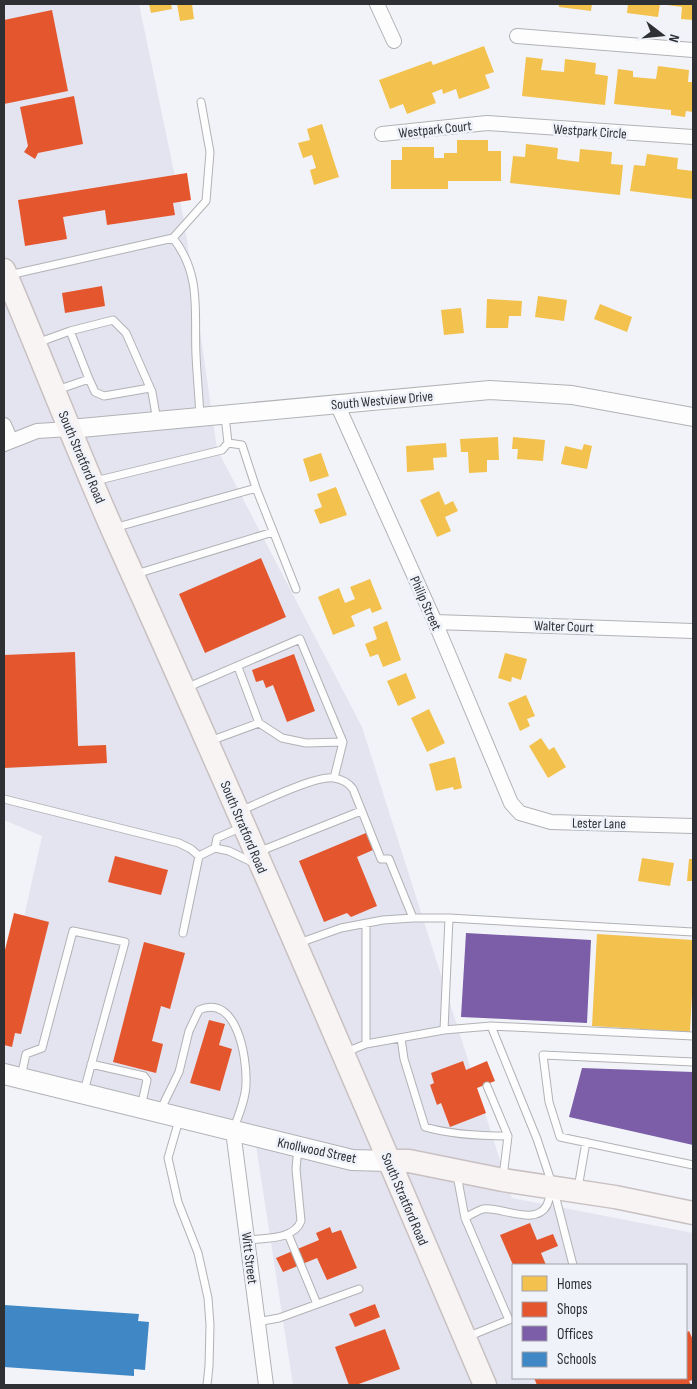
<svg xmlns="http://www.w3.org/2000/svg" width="697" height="1389" font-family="'Sofia Sans Condensed',sans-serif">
<rect width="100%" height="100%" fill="#f2f3f8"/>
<path fill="#e3e4ef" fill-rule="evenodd" d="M4,4h135l45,216 33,229 145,278 150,471 181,35v152h-400l-40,-259 -249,-61v-58l38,-171 -38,-16zM513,1265h173v113h-173z"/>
<path fill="#f2c14e" d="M149,4h22l1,5 -21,4z
M177,4h15l2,15 -14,2z
M559,4h33l-1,7 -32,-4z
M628,4h32l-2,13 -31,-4z
M667,4h26v16l-12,-1 1,-12 -15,-2z
M484,46l10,26 -9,3 5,13 -31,11 -3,-10 -13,5 -1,-5 -10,4 4,10 -29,11 -4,-10 -13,5 -11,-29 52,-19 2,4z
M526,57l17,2 -2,11 23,2 1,-13 31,4 -1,11 13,2 -3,29 -83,-9z
M658,66l31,4 -1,12h5v30l-7,-1 -1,6 -14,-2v-5l-57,-6 4,-35 15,2v6l23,2z
M322,124l17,53 -25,8 -4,-15 6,-2 -4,-13 -9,3 -5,-15 12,-3 -3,-11z
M457,140h31v11h13v30h-53v8h-57v-29h11v-13h32v11h10v-5h13z
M526,144l32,4 -1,11 22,3 1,-13 32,3 -1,12 12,1 -3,30 -110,-12 3,-27 12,1z
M647,154l31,4 -1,11 16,2v28l-63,-8 4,-26 11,1z
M538,296l29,4 -3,21 -29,-4z
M487,299l35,2 -1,15h-12l-1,12h-22z
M600,304l32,13 -5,15 -33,-13z
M461,308l3,25 -20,2 -3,-25z
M498,437l1,23h-12v12l-18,1 -1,-21h-7l-1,-13z
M513,437l32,3 -2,21 -26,-2 1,-10h-6z
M446,443l1,14 -14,1 1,12 -27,2 -1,-26z
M584,444l8,2 -5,23 -26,-5 4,-18 17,4z
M321,453l8,23 -19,6 -7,-23z
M336,487l11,28 -27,9 -6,-14 8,-3 -5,-13z
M439,491l6,14 8,-4 5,10 -13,6 6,14 -14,6 -17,-37z
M370,579l12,30 -10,4 -2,-5 -19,8 4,10 -22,9 -15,-38 21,-9 6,15 10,-4 -5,-12z
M387,621l14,39 -18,7 -5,-13 -8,3 -5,-13 12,-5 -4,-12z
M505,653l22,6 -6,21 -9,-3 -1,5 -13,-4z
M406,673l10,25 -18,8 -11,-25z
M526,695l9,21 -8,3 3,7 -10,5 -12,-28z
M429,709l16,34 -18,9 -16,-34z
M541,738l8,12 5,-3 12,20 -18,11 -19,-32z
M455,757l7,31 -8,2 -1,-3 -17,4 -7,-27z
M642,858l32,5 -4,23 -32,-5z
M689,859h4v22h-6z
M597,934l96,6v36l-3,56 -98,-6z"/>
<path fill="#e4572e" d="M52,10l16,81 -64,13v-84z
M74,96l9,48 -45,9 -3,6 -11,-7 4,-6 -8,-39z
M187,173l4,27 -18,3 2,12 -68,10 -2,-15 -42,7 4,22 -42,7 -7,-46z
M102,286l3,20 -40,7 -3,-20z
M261,558l25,59 -81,36 -26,-59z
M75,652l3,94 28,-1 1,18 -103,5v-113z
M294,654l21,57 -28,11 -14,-37 -7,3 -3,-8 -7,2 -4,-12z
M366,833l7,17 -16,7 20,49 -26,11 -4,-4 -23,9 -25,-61z
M115,856l53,14 -7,25 -53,-13z
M14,913l35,9 -28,112 -6,-1 -3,14 -8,-2v-91z
M144,942l41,11 -15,56 -9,-3 -9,35 11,3 -7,29 -43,-11z
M209,1020l16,4 -6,21 13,4 -12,42 -30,-8z
M463,1061l3,9 21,-9 8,20 -18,7 9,25 -36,14 -9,-24 -4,2 -7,-20 4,-2 -3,-10z
M530,1223l7,17 16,-6 5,12 -17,7 5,12h-33l-13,-30z
M330,1227l2,6 9,-3 16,38 -30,12 -10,-22 -34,14 -7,-14 43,-18 -3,-7z
M375,1304l5,13 -25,10 -6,-13z
M385,1329l15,40 -44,16h-7l-14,-38z
M689,1331l4,9v40l-4,1 2,4h-154l-3,-7h152v-45z"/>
<path fill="#7b5ea7" d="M466,933l125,7 -4,83 -126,-6z
M582,1068l111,4v73l-124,-28z"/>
<path fill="#3f88c5" d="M4,1305l135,9 -1,7 11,1 -4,48 -11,-1v7l-130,-9z"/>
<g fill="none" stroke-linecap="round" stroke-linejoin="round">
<defs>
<path id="service" d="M173,238c29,37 21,74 23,117 1,21 3,41 4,62
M9,275l164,-37 33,-37 4,-49 -9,-50
M70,331l43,-11 13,13 26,59 5,29
M37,343l33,-12 19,48 -32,11
M89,379l6,13 9,4 46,-8
M228,443l14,2 14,43 40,101
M95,481l127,-31 6,-7 -3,-27
M114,528l142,-40
M136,574l137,-42
M238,667l21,56 23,15 24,5 37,-1
M186,688l114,-49 43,103 -9,36
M210,741l49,-18
M4,799l175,44 12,6 8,7 16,-8 14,3 25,12
M240,811c19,-8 76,-36 94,-33 7,1 15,5 19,11l28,70h8l24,59h36
M215,848l2,-10 25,-11
M258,852l103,-41
M183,933l16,-77
M299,943l42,-15 42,-8 30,-2
M491,1026l202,10
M401,1038l3,21 21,68c27,8 56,9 83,9l-5,41
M366,1044l78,-14
M346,1052l20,-8v-120
M693,1062l-150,-7 6,47 11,35 133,28
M91,1064l53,12 3,4 -6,27
M21,1077l5,-23 16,-6 31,-117 52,11 -41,149
M487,1086l21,50
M160,1111l19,-39 10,-41 10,-21c38,-17 48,48 47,73 0,15 -7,31 -12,45
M179,1120l-11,38 10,44 20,51 10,45 2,27 -1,41 -2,19
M457,1175l8,43 44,102 -42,17
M578,1188l8,-46
M465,1218c5,-3 12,-7 18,-9 17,-3 53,18 64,-4 2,-5 3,-10 5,-15
M288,1234l29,70
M247,1240c17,-2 47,0 54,-19l-5,-52 2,-22
M573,1265l-20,-78 -16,-48 -46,-113 -47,4 5,-112 244,14
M257,1322l22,-4 80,-29"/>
<path id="minor" d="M377,4l17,37
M517,36l176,14
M382,134l105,-11 206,14
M337,404l98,218 76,181 9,10 31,9 142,4
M4,425l7,16
M4,444l33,-13 33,-2
M435,622l258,9
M233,1131l33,254"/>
<path id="tertiary" d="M70,429l420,-39 82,5 121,22"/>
<path id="secondary" d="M4,1074l348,86 37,1"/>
<path id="primary" d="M4,270c40,93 76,189 118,281 125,277 244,555 363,834
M389,1161h20l94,19 112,17 78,16"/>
</defs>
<use href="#service" stroke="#b1b2b5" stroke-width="9"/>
<use href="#minor" stroke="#b1b2b5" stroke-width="16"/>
<use href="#tertiary" stroke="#b1b2b5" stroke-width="20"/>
<use href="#secondary" stroke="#b1b2b5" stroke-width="22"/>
<use href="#primary" stroke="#c8c0c2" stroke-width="25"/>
<use href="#service" stroke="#fdfdfe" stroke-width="7"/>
<use href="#minor" stroke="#fdfdfe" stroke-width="14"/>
<use href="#tertiary" stroke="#fdfdfe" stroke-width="18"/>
<use href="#secondary" stroke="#fdfdfe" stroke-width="20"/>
<use href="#primary" stroke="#f8f4f4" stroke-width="22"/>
</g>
<g text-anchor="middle" stroke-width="5" stroke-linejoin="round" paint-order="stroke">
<g font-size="14" fill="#2f3033" stroke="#f0f2fa">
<text transform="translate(435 129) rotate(-6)" y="5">Westpark Court</text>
<text transform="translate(590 131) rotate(4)" y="5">Westpark Circle</text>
<text transform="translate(382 400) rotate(-5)" y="5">South Westview Drive</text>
<text transform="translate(82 457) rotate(67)" y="5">South Stratford Road</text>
<text transform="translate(426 603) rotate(66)" y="5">Philip Street</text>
<text transform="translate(564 626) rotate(2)" y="5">Walter Court</text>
<text transform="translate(599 823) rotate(1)" y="5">Lester Lane</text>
<text transform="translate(244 827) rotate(67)" y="5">South Stratford Road</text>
<text transform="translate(317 1150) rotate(12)" y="5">Knollwood Street</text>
<text transform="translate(405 1199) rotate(67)" y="5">South Stratford Road</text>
<text transform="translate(250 1258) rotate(83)" y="5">Witt Street</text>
</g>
</g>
<rect width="697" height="1389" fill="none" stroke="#2f3033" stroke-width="10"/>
<rect x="512" y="1264" width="175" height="115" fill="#f0f2fa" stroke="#a3a4aa"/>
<rect x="522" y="1276" width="25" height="15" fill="#f2c14e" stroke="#a3a4aa"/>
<text x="557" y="1289" font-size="15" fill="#2f3033">Homes</text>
<rect x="522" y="1302" width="25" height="15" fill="#e4572e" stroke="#a3a4aa"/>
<text x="557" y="1314" font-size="15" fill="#2f3033">Shops</text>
<rect x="522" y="1326" width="25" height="15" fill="#7b5ea7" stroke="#a3a4aa"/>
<text x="557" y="1339" font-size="15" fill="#2f3033">Offices</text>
<rect x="522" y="1352" width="25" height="15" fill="#3f88c5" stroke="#a3a4aa"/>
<text x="557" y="1364" font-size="15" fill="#2f3033">Schools</text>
<g transform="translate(662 35) rotate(106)" stroke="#f0f2fa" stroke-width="4" paint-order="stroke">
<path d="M0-4L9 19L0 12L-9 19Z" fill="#2f3033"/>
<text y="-8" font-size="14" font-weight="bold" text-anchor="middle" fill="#2f3033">N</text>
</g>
</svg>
